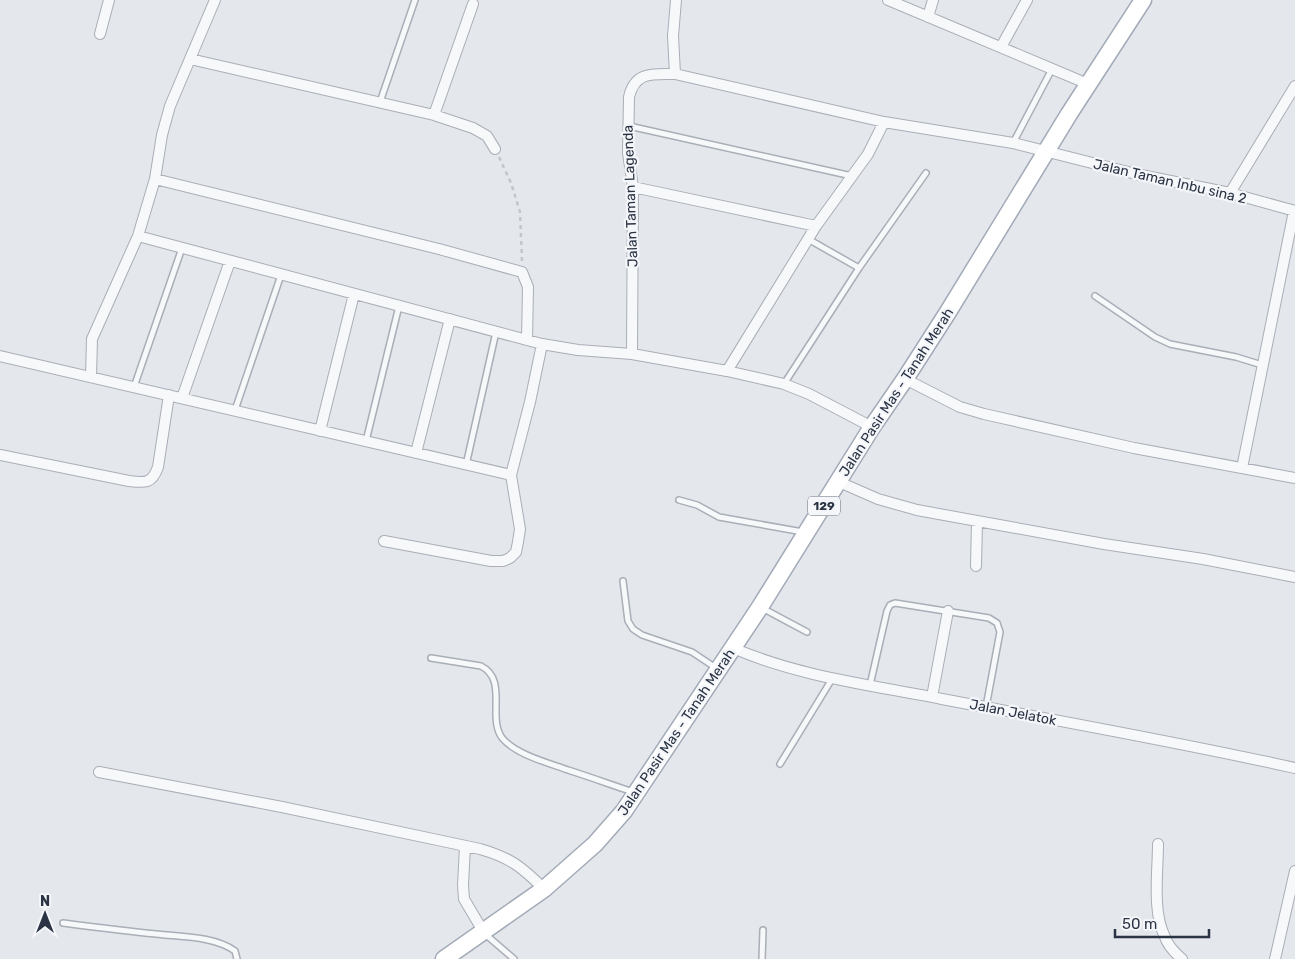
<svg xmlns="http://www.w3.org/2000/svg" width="1295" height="959" font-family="Rubik,sans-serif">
<rect width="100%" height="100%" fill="#e4e7ec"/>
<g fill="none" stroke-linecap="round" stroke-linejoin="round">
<defs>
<path id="lane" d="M380,102l35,-102
M629,126l223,50
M1013,143l39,-74
M808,239l51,29
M1095,296l60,41 15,7 66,13 26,8
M784,384l75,-116 67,-95
M134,387l48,-139
M235,410l46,-135
M366,441l33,-135
M466,465l30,-133
M679,500l18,5 22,12 84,15
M623,581l5,40 5,8 9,6 50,17 24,16
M762,608l45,24
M431,658l50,8c28,14 5,53 22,73 14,16 46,24 65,31 22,7 44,15 65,22
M870,685l17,-74 3,-6 5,-2 94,15 8,5 3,9 -14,75
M780,764l52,-85
M63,923c31,4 62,8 93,11 25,3 58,2 79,17l2,8
M485,934l29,25
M762,959l1,-29"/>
<path id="street" d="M888,0l200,84
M928,17l5,-17
M100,34l9,-34
M1001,47l26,-47
M190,59l244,56 39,13 14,8 8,13
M675,74l-2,-38 3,-36
M434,115l39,-111
M155,179l284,70 83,23 6,15 -1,53
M633,187l183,39
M1230,193l65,-107
M138,236l404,108 36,6 54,4 95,17 57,13 25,10 63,33
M632,354l1,-167 -5,-34 1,-56c6,-26 24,-23 46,-23l209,48 129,21 123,31 94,19 65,18
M0,356l511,119
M727,371l89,-145 52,-72 16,-32
M91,377l1,-38 46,-103 17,-57 7,-44 8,-29 45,-106
M905,379l55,28 24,7 150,34 161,30
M182,398l48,-137
M320,431l34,-137
M416,453l34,-134
M0,455l129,26c16,2 23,3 29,-14l11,-72
M1242,468l52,-257
M839,482l39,17 39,11 187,34 99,15 92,18
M384,541l107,20h12l7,-3 6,-6 2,-10 2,-13 -9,-54 19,-73 12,-58
M976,566l1,-45
M733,648c67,29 139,37 209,51 118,22 236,43 353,69
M932,697l16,-86
M99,772l183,35 198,42c31,9 42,18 64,40
M1158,844c0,28 -6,68 7,93 3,9 10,16 17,22
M465,846l-2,39 1,14 19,32
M1275,959l20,-88"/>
<path id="primary" d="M444,959l100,-70 51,-45 29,-33 136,-204 112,-180 33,-48 43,-67 121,-198 74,-114"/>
</defs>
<use href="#lane" stroke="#a9aeb7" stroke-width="8"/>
<use href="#street" stroke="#a9aeb7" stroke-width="12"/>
<use href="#primary" stroke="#a3abb8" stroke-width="19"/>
<path stroke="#c2c5cb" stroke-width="2.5" stroke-dasharray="4 4" stroke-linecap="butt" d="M499,157l12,26 9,29 2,49"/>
<use href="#lane" stroke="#f7f8fa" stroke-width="5"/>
<use href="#street" stroke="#f7f8fa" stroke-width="10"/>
<use href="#primary" stroke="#fff" stroke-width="16"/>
</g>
<g text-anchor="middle" stroke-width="4.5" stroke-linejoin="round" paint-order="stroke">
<rect fill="#f4f6f9" stroke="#676e7b" stroke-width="1" x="808" y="496.5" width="32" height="19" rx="4"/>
<g font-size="12" font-weight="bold" fill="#2b3445">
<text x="824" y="510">129</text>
</g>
<g font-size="14" fill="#2b3445" stroke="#f4f6f9">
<text transform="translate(1170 181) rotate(13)" y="5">Jalan Taman Inbu sina 2</text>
<text transform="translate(630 196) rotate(-92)" y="5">Jalan Taman Lagenda</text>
<text transform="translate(896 392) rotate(-57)" y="5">Jalan Pasir Mas - Tanah Merah</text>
<text transform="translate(1013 712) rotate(11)" y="5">Jalan Jelatok</text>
<text transform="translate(676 732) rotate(-56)" y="5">Jalan Pasir Mas - Tanah Merah</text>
</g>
</g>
<g transform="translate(45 914)" stroke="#f4f6f9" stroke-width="4" paint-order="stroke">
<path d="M0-4L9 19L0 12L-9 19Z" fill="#2b3445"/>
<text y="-8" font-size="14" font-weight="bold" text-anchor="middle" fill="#2b3445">N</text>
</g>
<path d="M1115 929v8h94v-8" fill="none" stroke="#2b3445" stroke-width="2.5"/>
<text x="1122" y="929" font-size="15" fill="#2b3445" stroke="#f4f6f9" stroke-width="4" paint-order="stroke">50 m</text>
</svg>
